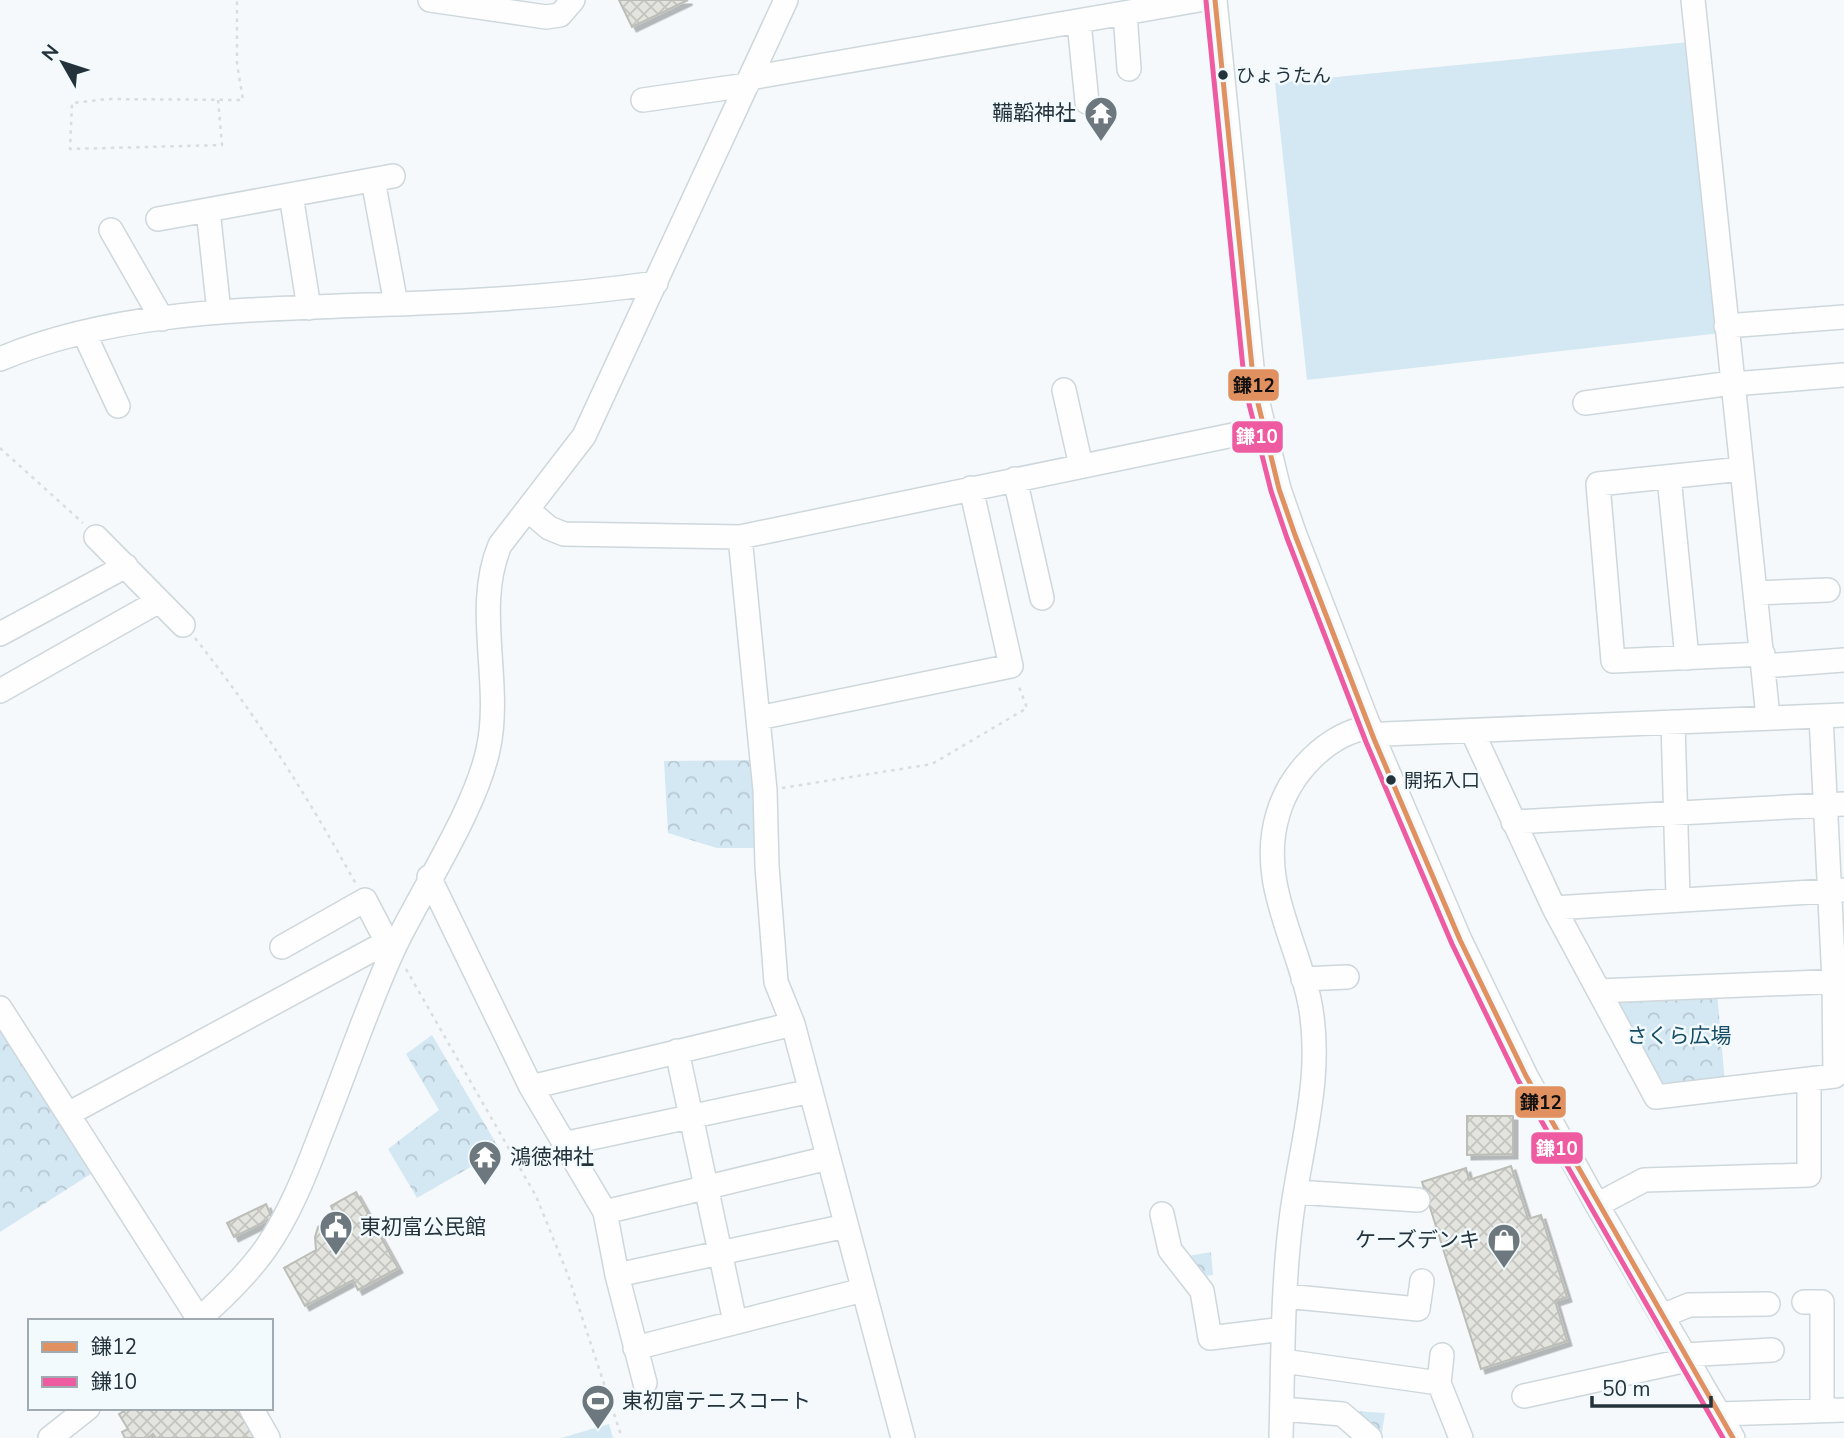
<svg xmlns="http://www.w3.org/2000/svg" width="1844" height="1438" font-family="'Nunito Sans','Noto Sans JP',sans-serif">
<defs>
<pattern id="forest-crowns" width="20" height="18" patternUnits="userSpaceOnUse" patternTransform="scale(1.75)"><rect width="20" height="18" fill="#d4e8f3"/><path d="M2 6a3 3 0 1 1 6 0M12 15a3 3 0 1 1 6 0" fill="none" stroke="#b6c7d1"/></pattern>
<pattern id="building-cross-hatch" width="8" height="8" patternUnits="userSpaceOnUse" patternTransform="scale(1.75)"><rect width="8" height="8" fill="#e3e4de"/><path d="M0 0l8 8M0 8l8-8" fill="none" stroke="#c3c4bf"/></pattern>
<filter id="shadow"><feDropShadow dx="4.5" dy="4.5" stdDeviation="0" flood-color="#0004"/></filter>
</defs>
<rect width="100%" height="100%" fill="#f5f9fb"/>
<path fill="url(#forest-crowns)" d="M758,760l5,88h-46l-49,-15 -4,-72z
M1717,992l8,91 -61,3 -5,-3 -45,-86z
M0,1017l94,155 -94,60z
M432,1035l68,115 -83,48 -29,-49 51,-39 -33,-56z
M1211,1252l2,23 -8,1 -17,-20z
M1355,1411l30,2 -4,25h-1z"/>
<path fill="#d4e8f3" d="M1689,42l32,291 -414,47 -32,-297z
M609,1424l4,14h-52z"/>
<path fill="url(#building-cross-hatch)" stroke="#bcbdb7" stroke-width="2" filter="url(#shadow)" d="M619,0h69l-56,27z
M1467,1116h46v38l-46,1z
M1511,1166l17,53 13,-4 26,82 -12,4 12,40 -86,28 -59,-187 44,-14 3,12z
M356,1192l42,76 -40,22 -5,-10 -48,26 -21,-38 32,-18 -1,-13 3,-10 16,-14 -3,-7z
M266,1204l6,14 -38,19 -7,-14z
M129,1408h119l18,30h-110l-3,-4 -5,4h-23l-3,-6 6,-3 -9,-15z"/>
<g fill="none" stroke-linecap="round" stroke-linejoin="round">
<defs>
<path id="minor" d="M430,0l116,17 14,-2 13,-15
M1215,0l39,387 25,102 16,46 79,204 86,201 66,136 71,129 136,233
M1693,0l75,717
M1125,13l4,56
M1079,22l8,80
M750,78l449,-78
M643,100l104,-15
M373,180l23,124
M291,195l18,113
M208,210l11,102
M158,219l235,-43
M111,230l51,89
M1726,326l118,-9
M84,333l34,73
M0,359c114,-48 244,-49 365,-54 97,-3 195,-8 291,-22
M1733,384l111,-9
M1064,390l17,76
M1585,403l147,-20
M1742,469l-144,15 15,177 150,-7
M1669,477l18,181
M1015,479l27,119
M528,510l21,18 15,6 176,3 522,-108
M96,537l87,88
M740,537l25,253 2,76 9,116 17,42 110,414
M1756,593l72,-3
M0,634l126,-68
M1764,666l80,-6
M0,691l159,-90
M758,718l253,-52 -40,-178
M1673,722l5,176
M1472,731l82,177 102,189 179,-21 -1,-95 -13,-265
M1374,739l10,-5 460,-19
M1513,822l331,-18
M429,877l102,210 74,125 12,63 28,108
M1554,908l290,-18
M282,947l83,-47 22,42 7,6
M1303,979l44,-2
M1599,991l245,-10
M0,1008l200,313
M677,1051l58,271
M531,1087l262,-63
M68,1114l319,-172
M563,1144l248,-53
M1296,1192l122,8
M1597,1205l47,-25 165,-5v-96
M605,1212l223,-54
M1162,1214l8,36 32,41 8,47 73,-9
M617,1275l229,-49
M1285,1296l133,13 4,-28
M1804,1302h18v108
M1662,1316l27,-11 79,-1
M197,1321c25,-22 50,-46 69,-73 23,-33 39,-73 53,-110 26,-64 47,-130 76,-192 28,-58 80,-136 93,-196 15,-67 -15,-142 12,-205l84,-109 202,-436
M635,1348l228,-58
M1442,1355l-3,28 22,55
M1684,1355l88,-5
M1283,1361l156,22
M1524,1396l163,-36
M251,1408l17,30
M1282,1409l60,5 28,24
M1720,1414l124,-4
M50,1438l38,-30
M1281,1438c2,-73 1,-146 10,-218 9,-73 34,-146 18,-221 -14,-62 -51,-120 -31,-185 12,-41 49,-80 92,-87"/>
</defs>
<use href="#minor" stroke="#ced7db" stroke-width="26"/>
<path stroke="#dadcdd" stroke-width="2.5" stroke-dasharray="3.5 5" stroke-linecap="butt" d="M218,100l4,45 -152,4 2,-46 36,-4 135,1 -6,-36v-64
M0,448l83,75
M195,638c64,81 111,156 161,246
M782,788l150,-24 95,-56 -9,-24
M406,969l130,227 32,79 54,163"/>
<use href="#minor" stroke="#fefefe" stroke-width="23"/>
<defs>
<path id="bus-1" d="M1215,0l39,387 25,102 16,46 79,204 86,201 66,136 207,362"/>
<path id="bus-2" d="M1206,1l39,387 26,103 16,47 79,204 86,202 66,136 205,358"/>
</defs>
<use href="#bus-1" stroke="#f2fafe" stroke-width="10"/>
<use href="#bus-2" stroke="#f2fafe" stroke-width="10"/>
<use href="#bus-1" stroke="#e1905f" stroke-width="5"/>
<use href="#bus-2" stroke="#ef5ba1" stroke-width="5"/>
</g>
<defs>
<symbol id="temple-pin" viewBox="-11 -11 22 30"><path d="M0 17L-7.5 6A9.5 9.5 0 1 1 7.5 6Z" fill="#6d787e" stroke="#f2fafe"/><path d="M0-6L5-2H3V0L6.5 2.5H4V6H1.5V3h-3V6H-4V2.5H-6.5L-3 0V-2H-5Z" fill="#fff"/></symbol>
<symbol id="civic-pin" viewBox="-11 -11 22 30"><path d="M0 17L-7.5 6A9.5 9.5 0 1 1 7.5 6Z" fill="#6d787e" stroke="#f2fafe"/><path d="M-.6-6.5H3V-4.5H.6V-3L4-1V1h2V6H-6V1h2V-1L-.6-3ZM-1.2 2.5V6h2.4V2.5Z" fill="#fff"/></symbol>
<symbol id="shop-pin" viewBox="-11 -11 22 30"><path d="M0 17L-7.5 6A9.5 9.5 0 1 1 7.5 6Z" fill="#6d787e" stroke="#f2fafe"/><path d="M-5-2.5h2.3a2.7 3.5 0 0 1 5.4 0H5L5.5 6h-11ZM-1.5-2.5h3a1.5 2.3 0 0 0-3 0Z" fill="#fff"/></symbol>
<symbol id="stadium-pin" viewBox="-11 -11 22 30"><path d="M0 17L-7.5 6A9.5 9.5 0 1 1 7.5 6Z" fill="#6d787e" stroke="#f2fafe"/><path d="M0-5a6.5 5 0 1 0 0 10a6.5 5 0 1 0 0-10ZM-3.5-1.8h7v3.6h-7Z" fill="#fff"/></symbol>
</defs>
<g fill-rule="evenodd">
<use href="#temple-pin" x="1082" y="94" width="38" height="52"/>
<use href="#temple-pin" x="466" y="1138" width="38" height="52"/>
<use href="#civic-pin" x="317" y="1208" width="38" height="52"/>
<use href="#shop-pin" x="1485" y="1221" width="38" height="52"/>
<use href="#stadium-pin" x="579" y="1382" width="38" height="52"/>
</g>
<g fill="#24333b" stroke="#f2fafe" stroke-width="2.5">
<circle cx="1223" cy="75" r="6"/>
<circle cx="1391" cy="780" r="6"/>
</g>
<g text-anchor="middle" stroke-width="5" stroke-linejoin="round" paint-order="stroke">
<g font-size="19" fill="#24333b" stroke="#f2fafe" text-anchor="start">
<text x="1236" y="82">ひょうたん</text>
<text x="1404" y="787">開拓入口</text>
</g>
<g font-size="21" fill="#24333b" stroke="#f2fafe" text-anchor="start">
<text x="1076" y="120" text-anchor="end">鞴韜神社</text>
<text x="510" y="1164">鴻徳神社</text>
<text x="360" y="1234">東初富公民館</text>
<text x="1480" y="1247" text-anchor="end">ケーズデンキ</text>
<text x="622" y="1408">東初富テニスコート</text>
</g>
<g font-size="21" fill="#174c65" stroke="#f2fafe">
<text x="1679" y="1043">さくら広場</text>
</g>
</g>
<g stroke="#f2fafe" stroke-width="2.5">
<rect x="1227" y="368" width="53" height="34" rx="7" fill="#e1905f"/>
<rect x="1231" y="420" width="53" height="34" rx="7" fill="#ef5ba1"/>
<rect x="1514" y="1085" width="53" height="34" rx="7" fill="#e1905f"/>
<rect x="1530" y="1131" width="54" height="34" rx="7" fill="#ef5ba1"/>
</g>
<g font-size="19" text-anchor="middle" font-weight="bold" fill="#fff">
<text x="1257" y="443">鎌10</text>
<text x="1557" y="1155">鎌10</text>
</g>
<g font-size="19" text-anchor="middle" font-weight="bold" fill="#111">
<text x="1254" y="392">鎌12</text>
<text x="1541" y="1109">鎌12</text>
</g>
<rect x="28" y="1319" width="245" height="91" fill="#f2fafe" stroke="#a0aab0" stroke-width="2"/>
<rect x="42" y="1342" width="35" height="10" fill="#e1905f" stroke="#a0aab0" stroke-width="2"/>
<text x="91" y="1354" font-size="21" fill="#24333b">鎌12</text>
<rect x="42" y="1377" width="35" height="10" fill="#ef5ba1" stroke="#a0aab0" stroke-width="2"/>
<text x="91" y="1389" font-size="21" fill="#24333b">鎌10</text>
<g transform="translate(63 63) rotate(309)" stroke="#f2fafe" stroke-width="5" paint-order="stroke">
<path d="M0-5L12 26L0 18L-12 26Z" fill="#24333b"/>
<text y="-10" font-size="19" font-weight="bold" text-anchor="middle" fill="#24333b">N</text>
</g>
<path d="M1592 1396v10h119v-10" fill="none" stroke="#24333b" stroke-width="3.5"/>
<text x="1602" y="1396" font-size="21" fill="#24333b" stroke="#f2fafe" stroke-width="5" paint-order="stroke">50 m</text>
</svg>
